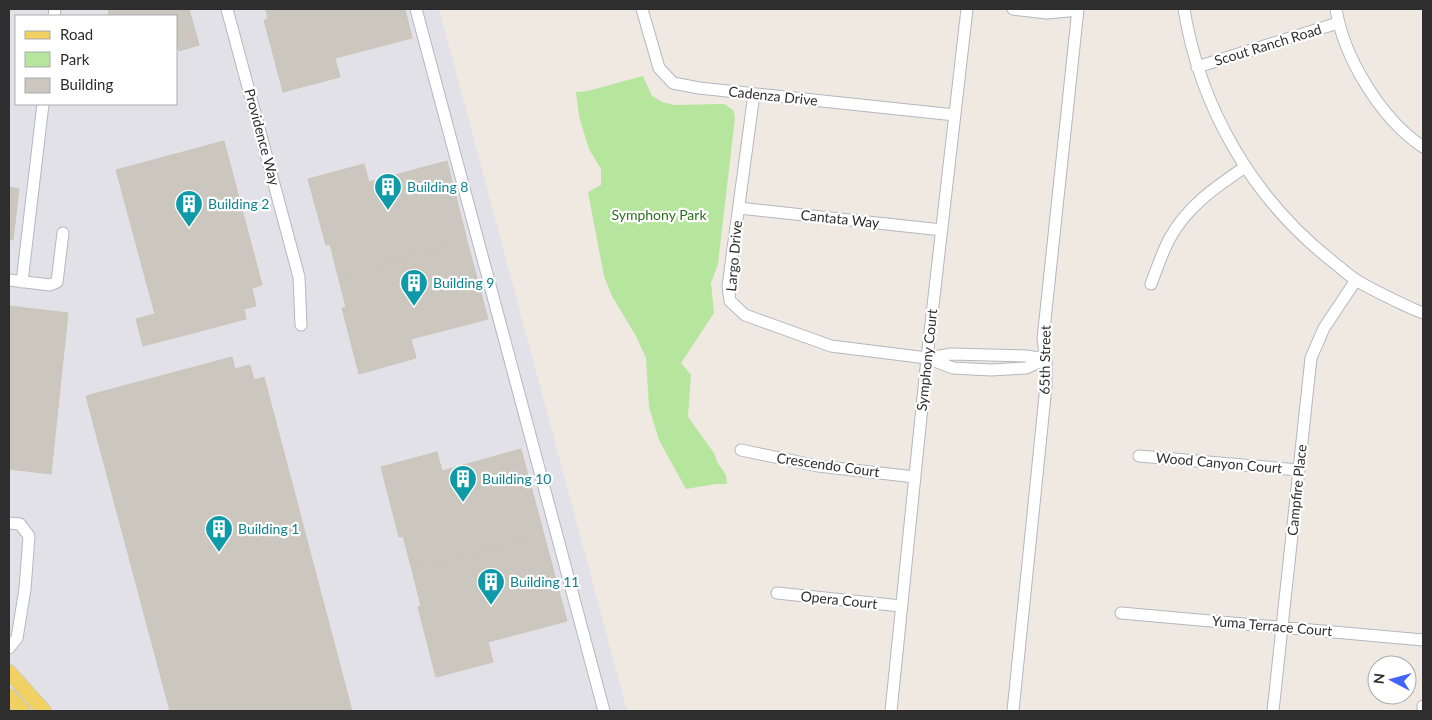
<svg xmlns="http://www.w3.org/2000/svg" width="1432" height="720" font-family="Lato,sans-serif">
<rect width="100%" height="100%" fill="#efe9e1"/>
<path fill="#e3e1e8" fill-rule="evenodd" d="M9,9h430l188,702h-573l-19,-20 -2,20h-24zM16,16h160v88h-160z"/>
<path fill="#b6e59e" d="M643,76l9,20 10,6 12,3 50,-1 9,6 2,7 -17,147 -7,19 3,30 -33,50 10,12 -3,42 26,36 3,9 9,13 1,9h-11l-30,5 -27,-49 -10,-33 -3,-49 -10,-22 -24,-40 -8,-20 -16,-84 13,-7v-16l-12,-20 -10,-33 -3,-24 12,-1z"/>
<path fill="#cbc7bf" stroke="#cbc5ba" d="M109,9h80l10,36 -20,6 -3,-11v-24h-68z
M266,9h139l7,29 -77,20 5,19 -57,15 -19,-72 4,-1z
M224,141l38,144 -10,3 4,18 -12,3 2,10 -103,27 -7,-27 19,-5 -39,-144z
M447,161l20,80 -129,35 -8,-32 -4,1 -18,-66 56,-15 5,18z
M9,187l10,2 -6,51 -4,-1z
M467,241l21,78 -77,20 5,19 -57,16 -17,-66 4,-1 -8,-31z
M9,306l59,7 -17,161 -42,-5z
M232,357l3,12 15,-4 4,15 10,-3 88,334h-182l-84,-315z
M521,449l23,86 -132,35 -9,-34 -4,1 -18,-70 56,-15 5,19z
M544,535l23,86 -79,21 5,20 -57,15 -18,-70 3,-1 -9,-36z"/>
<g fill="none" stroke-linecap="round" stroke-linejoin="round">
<defs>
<path id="minor" d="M227,9l72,268 2,48
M416,9l188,702
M642,9l17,59 14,15 26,5 256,27
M1013,9l34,4 31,-3
M1184,9c16,99 69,190 148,252 8,6 15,13 24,19 18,11 38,20 57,29l10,4
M1336,9c8,49 45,110 87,138
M54,16l1,-7
M1197,67l141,-44
M754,94l-26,192 2,15 15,14 86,31 96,12 26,10 38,2 35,-2 20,-9
M739,208l203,22
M9,280l41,5 7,-3 6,-49
M22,282l21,-178
M1151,284c6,-15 11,-32 19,-46 17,-32 46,-51 75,-71
M929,358l22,-4 75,2 20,3
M741,450l77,16 97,11
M1139,456l160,14
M9,523l11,1 9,12 -4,53 -8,49 -8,10
M777,593l124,13
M1121,613l302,27
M891,711l36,-353 40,-349
M1013,711l33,-325v-27l-3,-20 35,-330
M1273,711l38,-353 13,-30 32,-48
M1423,711v-5"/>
<path id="major" d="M9,672l35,39
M9,696l14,15"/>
</defs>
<use href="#minor" stroke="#b4b7c1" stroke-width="13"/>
<use href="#major" stroke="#c9c9c9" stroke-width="16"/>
<use href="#minor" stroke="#fff" stroke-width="11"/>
<use href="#major" stroke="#f2d163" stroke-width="14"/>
</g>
<defs>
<symbol id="building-pin" viewBox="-11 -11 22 30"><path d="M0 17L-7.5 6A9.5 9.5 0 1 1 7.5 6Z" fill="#0f9aa8" stroke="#fff"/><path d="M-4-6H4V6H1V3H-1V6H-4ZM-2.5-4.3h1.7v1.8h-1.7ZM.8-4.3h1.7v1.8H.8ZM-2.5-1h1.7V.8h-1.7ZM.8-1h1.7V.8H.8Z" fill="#fff"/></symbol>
</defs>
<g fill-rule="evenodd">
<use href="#building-pin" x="372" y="171" width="32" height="43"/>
<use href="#building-pin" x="173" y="188" width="32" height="43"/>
<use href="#building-pin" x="398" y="267" width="32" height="43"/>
<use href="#building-pin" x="447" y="463" width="32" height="43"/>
<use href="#building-pin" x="203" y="513" width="32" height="43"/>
<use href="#building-pin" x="475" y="566" width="32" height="43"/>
</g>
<g text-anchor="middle" stroke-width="4.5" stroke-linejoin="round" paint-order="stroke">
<g font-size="14" fill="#2e2e2e" stroke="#fff">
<text transform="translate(1268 45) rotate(-17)" y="5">Scout Ranch Road</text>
<text transform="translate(773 96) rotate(6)" y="5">Cadenza Drive</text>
<text transform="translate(262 137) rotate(75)" y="5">Providence Way</text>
<text transform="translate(840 219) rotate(6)" y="5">Cantata Way</text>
<text transform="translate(734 256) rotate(-85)" y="5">Largo Drive</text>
<text transform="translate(927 360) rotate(-84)" y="5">Symphony Court</text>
<text transform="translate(1045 360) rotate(-89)" y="5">65th Street</text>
<text transform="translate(1219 463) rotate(5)" y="5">Wood Canyon Court</text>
<text transform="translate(828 465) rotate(8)" y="5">Crescendo Court</text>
<text transform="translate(1297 490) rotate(-84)" y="5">Campfire Place</text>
<text transform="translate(839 600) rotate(6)" y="5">Opera Court</text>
<text transform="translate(1272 626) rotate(5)" y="5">Yuma Terrace Court</text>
</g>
<g font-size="14" fill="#0d838f" stroke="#fff" text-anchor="start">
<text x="407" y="192">Building 8</text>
<text x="208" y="209">Building 2</text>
<text x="433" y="288">Building 9</text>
<text x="482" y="484">Building 10</text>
<text x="238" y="534">Building 1</text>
<text x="510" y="587">Building 11</text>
</g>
<g font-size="14" fill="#2c6e1b" stroke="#fff">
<text x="659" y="220">Symphony Park</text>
</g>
</g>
<rect width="1432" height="720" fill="none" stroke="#2e2e2e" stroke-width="20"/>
<rect x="15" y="15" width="162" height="90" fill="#ffffff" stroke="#ababab"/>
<rect x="25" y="31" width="25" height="8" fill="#f2d163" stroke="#ababab"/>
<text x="60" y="40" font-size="15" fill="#2e2e2e">Road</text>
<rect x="25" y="52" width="25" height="15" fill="#b6e59e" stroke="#ababab"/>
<text x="60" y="65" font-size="15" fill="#2e2e2e">Park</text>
<rect x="25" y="78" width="25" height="15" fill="#cbc7bf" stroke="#ababab"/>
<text x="60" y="90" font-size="15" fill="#2e2e2e">Building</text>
<g transform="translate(1392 680) rotate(276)"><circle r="24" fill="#ffffff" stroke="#ababab"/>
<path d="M0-4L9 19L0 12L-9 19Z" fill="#4264fb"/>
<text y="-8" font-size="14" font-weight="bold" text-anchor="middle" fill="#2e2e2e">N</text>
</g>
</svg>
